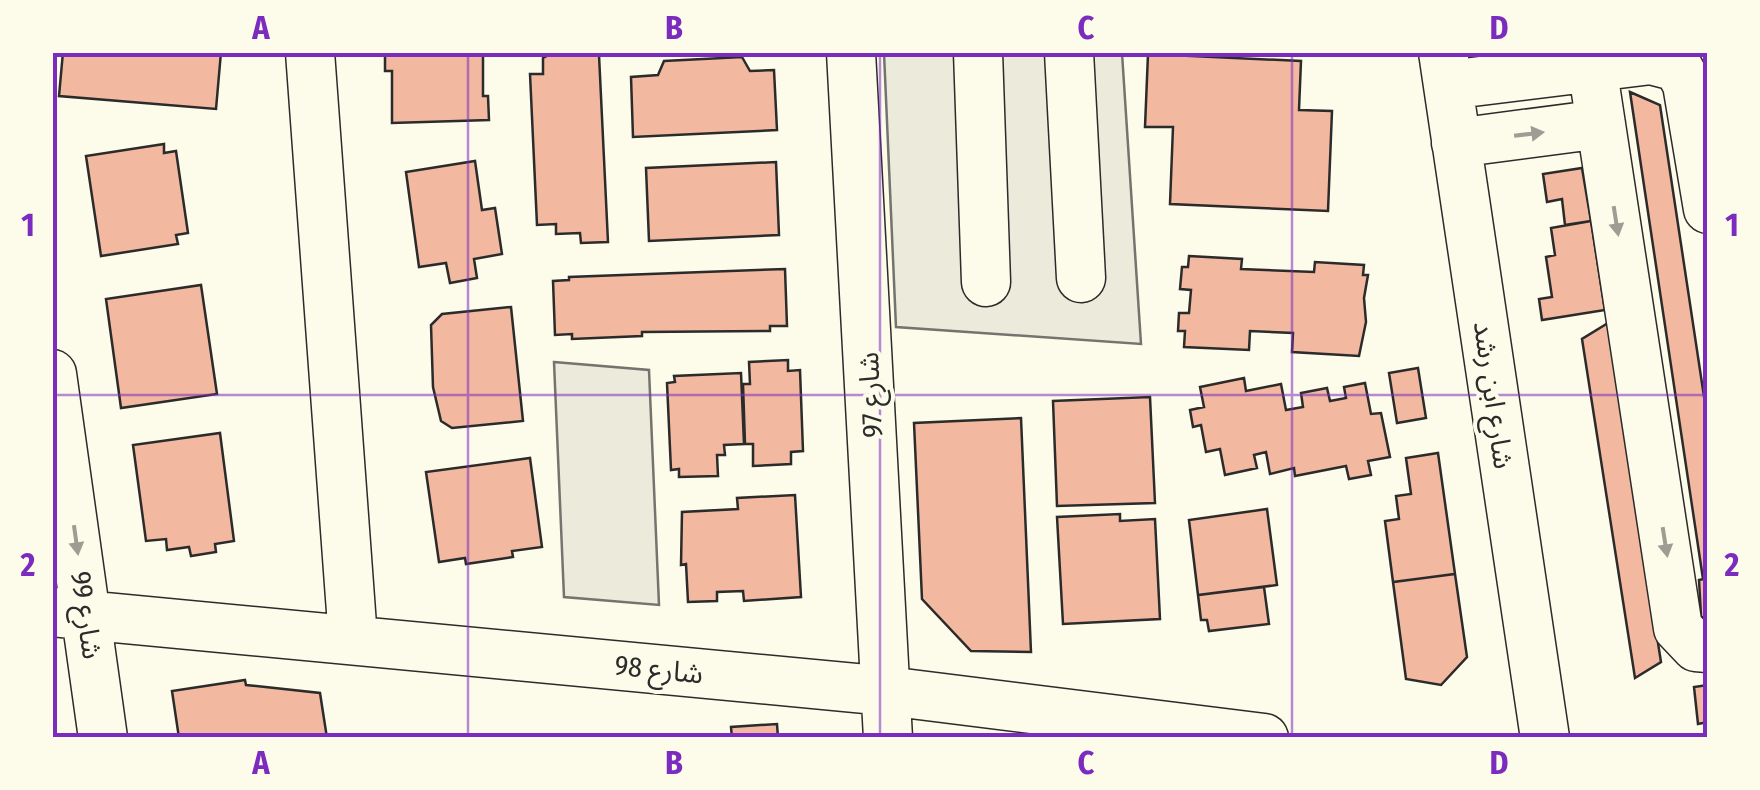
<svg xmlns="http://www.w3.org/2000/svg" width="1760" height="790" font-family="'Fira Sans Condensed','Noto Sans Arabic',sans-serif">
<rect width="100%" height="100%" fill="#fdfbea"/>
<path fill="#eceadb" stroke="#74746e" stroke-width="2.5" d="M884,53h238l19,291 -245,-17z
M554,362l95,8 10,235 -95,-8z"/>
<path fill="#f2b8a0" stroke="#2b2b2b" stroke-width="2.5" d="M63,52h158l-5,57 -157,-13z
M385,52h98v44h5l1,24 -97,3v-52h-7z
M555,52l44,3 9,187 -27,1 -1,-10 -24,1v-10l-19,1 -7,-151h13v-16z
M1148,54l153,7 -2,49 33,1 -4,100 -158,-7 3,-77h-28z
M742,57l8,14 24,-1 3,60 -144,7 -2,-60 27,-2 6,-14z
M1630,92l30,13 48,318v155l-5,1z
M164,144v9l12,-2 12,82 -12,2 2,9 -77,12 -15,-100z
M475,161l7,49 13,-2 7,46 -28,5 3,19 -27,5 -4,-20 -27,4 -13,-95z
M776,162l3,73 -130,6 -3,-73z
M1582,168l9,53 -26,4 -3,-26 -15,3 -4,-28z
M1591,221l14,89 -63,10 -3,-21 13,-2 -6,-40 9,-2 -4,-27z
M1189,256l53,3 -1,10 73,3 1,-10 49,3 -1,10h5l-4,23 2,24 -7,34 -67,-4 1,-19 -43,-2 -1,19 -65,-3 1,-16h-7l1,-18h10l2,-23 -11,-1 2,-22h6z
M785,269l2,57h-17v5l-128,1v4l-70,3v-5l-17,1 -2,-54 16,-1v-3z
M201,285l16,109 -96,14 -15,-109z
M511,307l12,114 -71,7 -11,-7 -8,-34 -2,-62 11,-11z
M1608,323l53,339 -26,16 -53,-339z
M788,360v11l12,-1 3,81 -12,1v12l-38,2v-22h-8l-2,-60h7l-1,-22z
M1418,368l8,50 -29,5 -8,-50z
M741,373l3,71 -20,1 1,10h-8l1,21 -39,1v-8l-8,1 -4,-87 8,-1 -1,-6z
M1244,378l2,13 35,-7 5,26 17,-3 -2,-14 26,-5 3,13 16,-3 -2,-11 21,-4 6,31 10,-1 9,44 -22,4 3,14 -22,4 -3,-13 -51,10 -1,-8 -24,6 -4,-22 -12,3 3,13 -32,7 -5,-26 -14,3 -5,-27 -8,2 -3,-17 14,-3 -4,-20z
M1150,397l5,106 -98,3 -4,-105z
M1021,418l10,234 -60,-1 -49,-52 -8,-176z
M220,433l14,108 -19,3 1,8 -25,4 -2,-9 -22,3 -1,-11 -20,2 -13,-96z
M1438,453l17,121 -62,8 -8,-61 14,-2 -3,-23 15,-2 -5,-36z
M530,458l12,89 -30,4 1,6 -47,7 -1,-6 -26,4 -13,-90z
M795,495l6,102 -57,4 -1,-10 -26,1v9l-29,1 -2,-38 -5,1 1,-53 56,-3 -1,-11z
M1267,509l10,76 -79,10 -9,-75z
M1120,514v7l35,-2 5,100 -97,5 -6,-107z
M1455,574l12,83 -26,28 -35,-6 -13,-97z
M1708,578v41l-7,-3 -2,-36z
M1264,587l5,37 -60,7 -2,-11h-6l-3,-25z
M245,680l1,5 74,8 7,45h-148l-7,-47z
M1708,685v37l-10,2 -4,-37z
M777,724l1,14h-46l-1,-11z"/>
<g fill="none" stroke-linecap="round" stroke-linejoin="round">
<defs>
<path id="minor" d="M310,52l43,587
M851,52l37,686
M978,52l8,230
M1069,52l12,226
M1443,52l102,686
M1592,66l86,562 18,19 12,1
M1448,85l203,-25 27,7 9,17 21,125
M1456,143l145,-19
M52,374l51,364
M52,612l835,79 377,47"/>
</defs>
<use href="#minor" stroke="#2b2b2b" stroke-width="51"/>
<use href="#minor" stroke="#fdfbea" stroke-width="48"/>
</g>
<defs><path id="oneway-solid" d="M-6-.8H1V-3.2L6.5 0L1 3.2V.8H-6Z" transform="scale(2.5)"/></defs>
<g fill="#9e9d94">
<use href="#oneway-solid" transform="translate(1529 134) rotate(-7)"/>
<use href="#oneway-solid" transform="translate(1616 221) rotate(81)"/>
<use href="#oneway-solid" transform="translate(76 540) rotate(82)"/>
<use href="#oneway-solid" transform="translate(1665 542) rotate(81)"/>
</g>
<path fill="none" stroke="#7b2cbf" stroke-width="2.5" stroke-opacity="0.55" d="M468,52v686M880,52v686M1292,52v686M52,395h1656"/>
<g text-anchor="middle" stroke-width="8" stroke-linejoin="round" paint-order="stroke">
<g font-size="28" fill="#2b2b2b" stroke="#fdfbea">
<text transform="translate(870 395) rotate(-93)" y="10">شارع 97</text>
<text transform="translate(1494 395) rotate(82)" y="10">شارع ابن رشد</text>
<text transform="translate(87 615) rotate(82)" y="10">شارع 99</text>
<text transform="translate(659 669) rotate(6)" y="10">شارع 98</text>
</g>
</g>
<rect width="1760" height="790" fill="none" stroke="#fdfbea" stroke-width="110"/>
<rect x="55" y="55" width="1650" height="680" fill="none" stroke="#7b2cbf" stroke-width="4"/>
<g font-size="32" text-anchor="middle" font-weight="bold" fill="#7b2cbf">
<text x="261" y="39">A</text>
<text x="674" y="39">B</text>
<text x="1086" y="39">C</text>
<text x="1499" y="39">D</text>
<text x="28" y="236">1</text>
<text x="1732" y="236">1</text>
<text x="28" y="576">2</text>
<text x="1732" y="576">2</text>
<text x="261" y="774">A</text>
<text x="674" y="774">B</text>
<text x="1086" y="774">C</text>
<text x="1499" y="774">D</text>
</g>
</svg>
